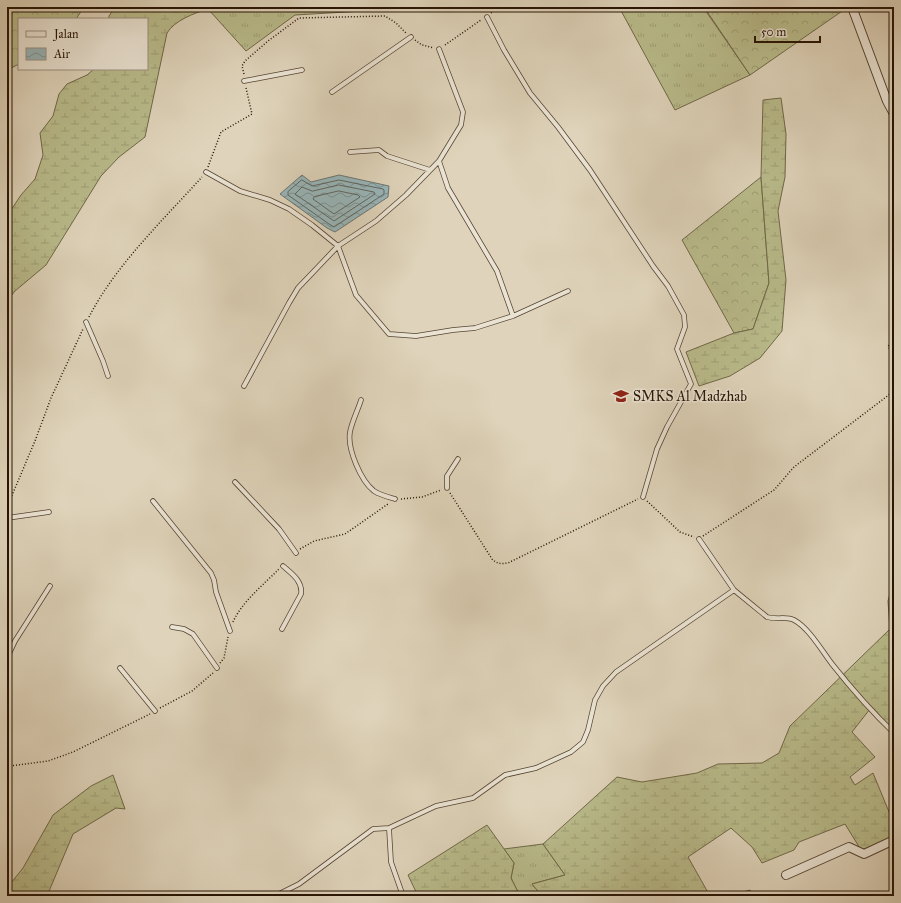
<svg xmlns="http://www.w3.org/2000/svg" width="901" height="903" font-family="'IM FELL Great Primer',serif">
<defs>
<pattern id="grass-tufts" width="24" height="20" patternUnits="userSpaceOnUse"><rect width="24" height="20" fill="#b9bb8b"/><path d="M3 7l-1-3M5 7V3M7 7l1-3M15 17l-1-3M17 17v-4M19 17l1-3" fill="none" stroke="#9fa076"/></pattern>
<pattern id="forest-crowns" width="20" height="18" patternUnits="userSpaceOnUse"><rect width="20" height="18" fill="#b9bb8b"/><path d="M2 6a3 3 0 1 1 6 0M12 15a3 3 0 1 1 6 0" fill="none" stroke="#9fa076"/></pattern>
<pattern id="wetland-marsh" width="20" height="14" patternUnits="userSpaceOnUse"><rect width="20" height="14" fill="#b9bb8b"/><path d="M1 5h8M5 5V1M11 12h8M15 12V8" fill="none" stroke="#9fa076"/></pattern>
<pattern id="water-waves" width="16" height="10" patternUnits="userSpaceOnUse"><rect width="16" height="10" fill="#98b6ba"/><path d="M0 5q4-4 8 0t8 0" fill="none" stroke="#7c9395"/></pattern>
</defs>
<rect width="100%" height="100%" fill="#dfd4bb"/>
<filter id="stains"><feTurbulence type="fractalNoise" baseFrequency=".005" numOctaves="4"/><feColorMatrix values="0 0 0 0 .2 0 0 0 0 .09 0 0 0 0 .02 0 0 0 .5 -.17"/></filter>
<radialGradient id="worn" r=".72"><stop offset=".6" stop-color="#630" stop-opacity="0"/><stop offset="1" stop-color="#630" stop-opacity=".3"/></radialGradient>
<path fill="url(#grass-tufts)" stroke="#706848" d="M208,7h174l-2,3 -85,5 -49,36 -38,-42z
M619,7h84l47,68 -75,35z
M543,844l22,31 -33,9 10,12h-22l-9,-18 3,-15 -10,-14z"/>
<path fill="url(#forest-crowns)" stroke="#706848" d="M7,7h77l-8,12h-57v45l-12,6z
M704,7h144l-98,68z
M761,177l8,106 -16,46 -19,4 -52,-93z"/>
<path fill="url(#wetland-marsh)" stroke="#706848" d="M115,7h93v2c-14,4 -34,12 -41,24l-22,104 -26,20 -18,19 -55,89 -31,26 -8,10v-85l14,-21 14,-16 8,-24 -3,-22 13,-17 6,-22 8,-10 20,-9 7,-6h53v-50h-38v-3z
M781,98l5,36 -1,43 -7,34 8,69 -4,51 -22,27 -30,18 -31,10 -13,-34 48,-19 19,-4 16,-46 -8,-106 2,-77z
M894,578v151l-24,-20 -18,23 23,25 -25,20 5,8 18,-12 21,51v14l-33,12 -16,-26 -46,18 -5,8 -32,13 -10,-16 -21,-19 -43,29 22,39h-168l-10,-12 33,-9 -22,-31 74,-67 25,5 55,-9 21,-9 44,-1 17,-10 11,-27 100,-97 -2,-28z
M113,775l12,34 -9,-1 -43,26 -26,62h-40v-8l16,-20 30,-53 38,-29z
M487,825l27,38 -3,15 9,18h-102l-10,-21z
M750,890l6,6h-28z"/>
<path fill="url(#water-waves)" stroke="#6b7572" d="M302,175l9,7 28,-7 50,11 -1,11 -53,35 -8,-4 -47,-34z"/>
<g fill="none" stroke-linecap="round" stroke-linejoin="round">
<path stroke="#606560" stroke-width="1" d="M302,180l10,6 27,-6 44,9 1,1v4l-50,33 -5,-3 -41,-29v-3z
M339,185l35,7 1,2 -41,27 -39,-27 7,-7 10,4z
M339,191l19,4 2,2 -26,17 -21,-15 1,-2z"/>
<defs>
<path id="service" d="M487,17l17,33 26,43 28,34 32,43 63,96 15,20 16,29 1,12 -8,22 14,35 -24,43 -10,22 -14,48
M244,81l58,-11
M332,92l79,-55
M350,152l29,-2 8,6 43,14
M439,161l9,27 49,83 16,45
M206,172l34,19 30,9 19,9 23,16 26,21 38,-25 30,-26 33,-34 22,-36 2,-13 -24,-63
M86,322l17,39 5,15
M244,386l45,-83 9,-15 40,-42 18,49 33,39 27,2 37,-6 22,-2 38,-12 55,-25
M361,400c-3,10 -9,21 -11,32 -3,17 11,49 24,59 6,4 14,6 21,8
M235,482l44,47 17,24
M447,488v-12l11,-17
M153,501l58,72 3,7 2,12 14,39
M7,518l42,-6
M699,539l35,51 33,27c9,3 19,-1 27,3 15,8 28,31 38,44 19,24 40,48 62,69
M172,627l12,2 9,5 24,34
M282,629l19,-35c2,-13 -10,-21 -18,-28
M7,658l8,-17 35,-55
M120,668l35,43
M389,828l2,34 12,34
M275,896l24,-12 74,-55 16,-1 47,-22 37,-8 32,-23 31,-7 35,-16 12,-10 5,-12 7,-30 8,-14 13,-14 118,-82"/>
<path id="minor" d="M852,7l35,94 7,13
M786,875l63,-28 15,7 30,-14"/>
</defs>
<use href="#service" stroke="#554432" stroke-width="5.5"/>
<use href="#minor" stroke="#554432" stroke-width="10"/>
<path stroke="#271405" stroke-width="1.5" stroke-dasharray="1 2" stroke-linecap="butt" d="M491,13l8,-6
M415,40l7,5 12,3
M445,45l36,-25
M244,74l-2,-8 3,-5 23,-20 31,-23 86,-2 11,7 10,10
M208,167l13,-35 31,-18 -6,-26
M89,317c26,-51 74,-97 113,-140
M894,342l-6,4 6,12
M450,493l42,66c5,5 9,5 16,4l130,-64
M401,499l21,-2 19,-7
M647,501l33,31 14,5
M7,507l28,-66 16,-43 32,-69
M703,536l71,-46 20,-23 100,-76
M300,549l14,-8 31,-7 43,-30
M233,622c8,-19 31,-38 46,-53
M220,663l4,-5 4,-21
M160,708l32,-17 21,-18
M7,740l3,26 -3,5
M10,766l38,-5 25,-9 77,-38"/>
<use href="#service" stroke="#eae3d3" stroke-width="4"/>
<use href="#minor" stroke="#eae3d3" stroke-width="8"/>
</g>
<defs>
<symbol id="school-bare" viewBox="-9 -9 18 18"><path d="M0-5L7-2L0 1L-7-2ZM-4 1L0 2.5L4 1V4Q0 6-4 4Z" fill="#8f2418" stroke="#eae3d3" stroke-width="2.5" paint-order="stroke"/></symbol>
</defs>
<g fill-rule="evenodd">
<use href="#school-bare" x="610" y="385" width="22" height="22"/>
</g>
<g text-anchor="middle" stroke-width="3" stroke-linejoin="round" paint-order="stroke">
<g font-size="14" fill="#271405" stroke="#eae3d3" text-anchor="start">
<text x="633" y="401">SMKS Al Madzhab</text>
</g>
</g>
<rect width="901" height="903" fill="none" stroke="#dfd4bb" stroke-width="24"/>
<rect x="8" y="8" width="885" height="887" fill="none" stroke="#271405" stroke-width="2"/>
<rect x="12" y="12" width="877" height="879" fill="none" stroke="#271405"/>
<rect x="18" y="18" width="130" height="52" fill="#eae3d3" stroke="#9c9081"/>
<rect x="26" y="31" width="20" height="6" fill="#eae3d3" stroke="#9c9081"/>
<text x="54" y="38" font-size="12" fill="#271405">Jalan</text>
<rect x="26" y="48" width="20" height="12" fill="url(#water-waves)" stroke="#9c9081"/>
<text x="54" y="58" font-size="12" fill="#271405">Air</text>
<path d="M755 36v6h65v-6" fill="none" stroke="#271405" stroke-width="2"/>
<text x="761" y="36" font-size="12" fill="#271405" stroke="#eae3d3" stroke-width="3" paint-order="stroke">50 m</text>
<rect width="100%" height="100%" filter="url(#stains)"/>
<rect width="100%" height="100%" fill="url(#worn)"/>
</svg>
